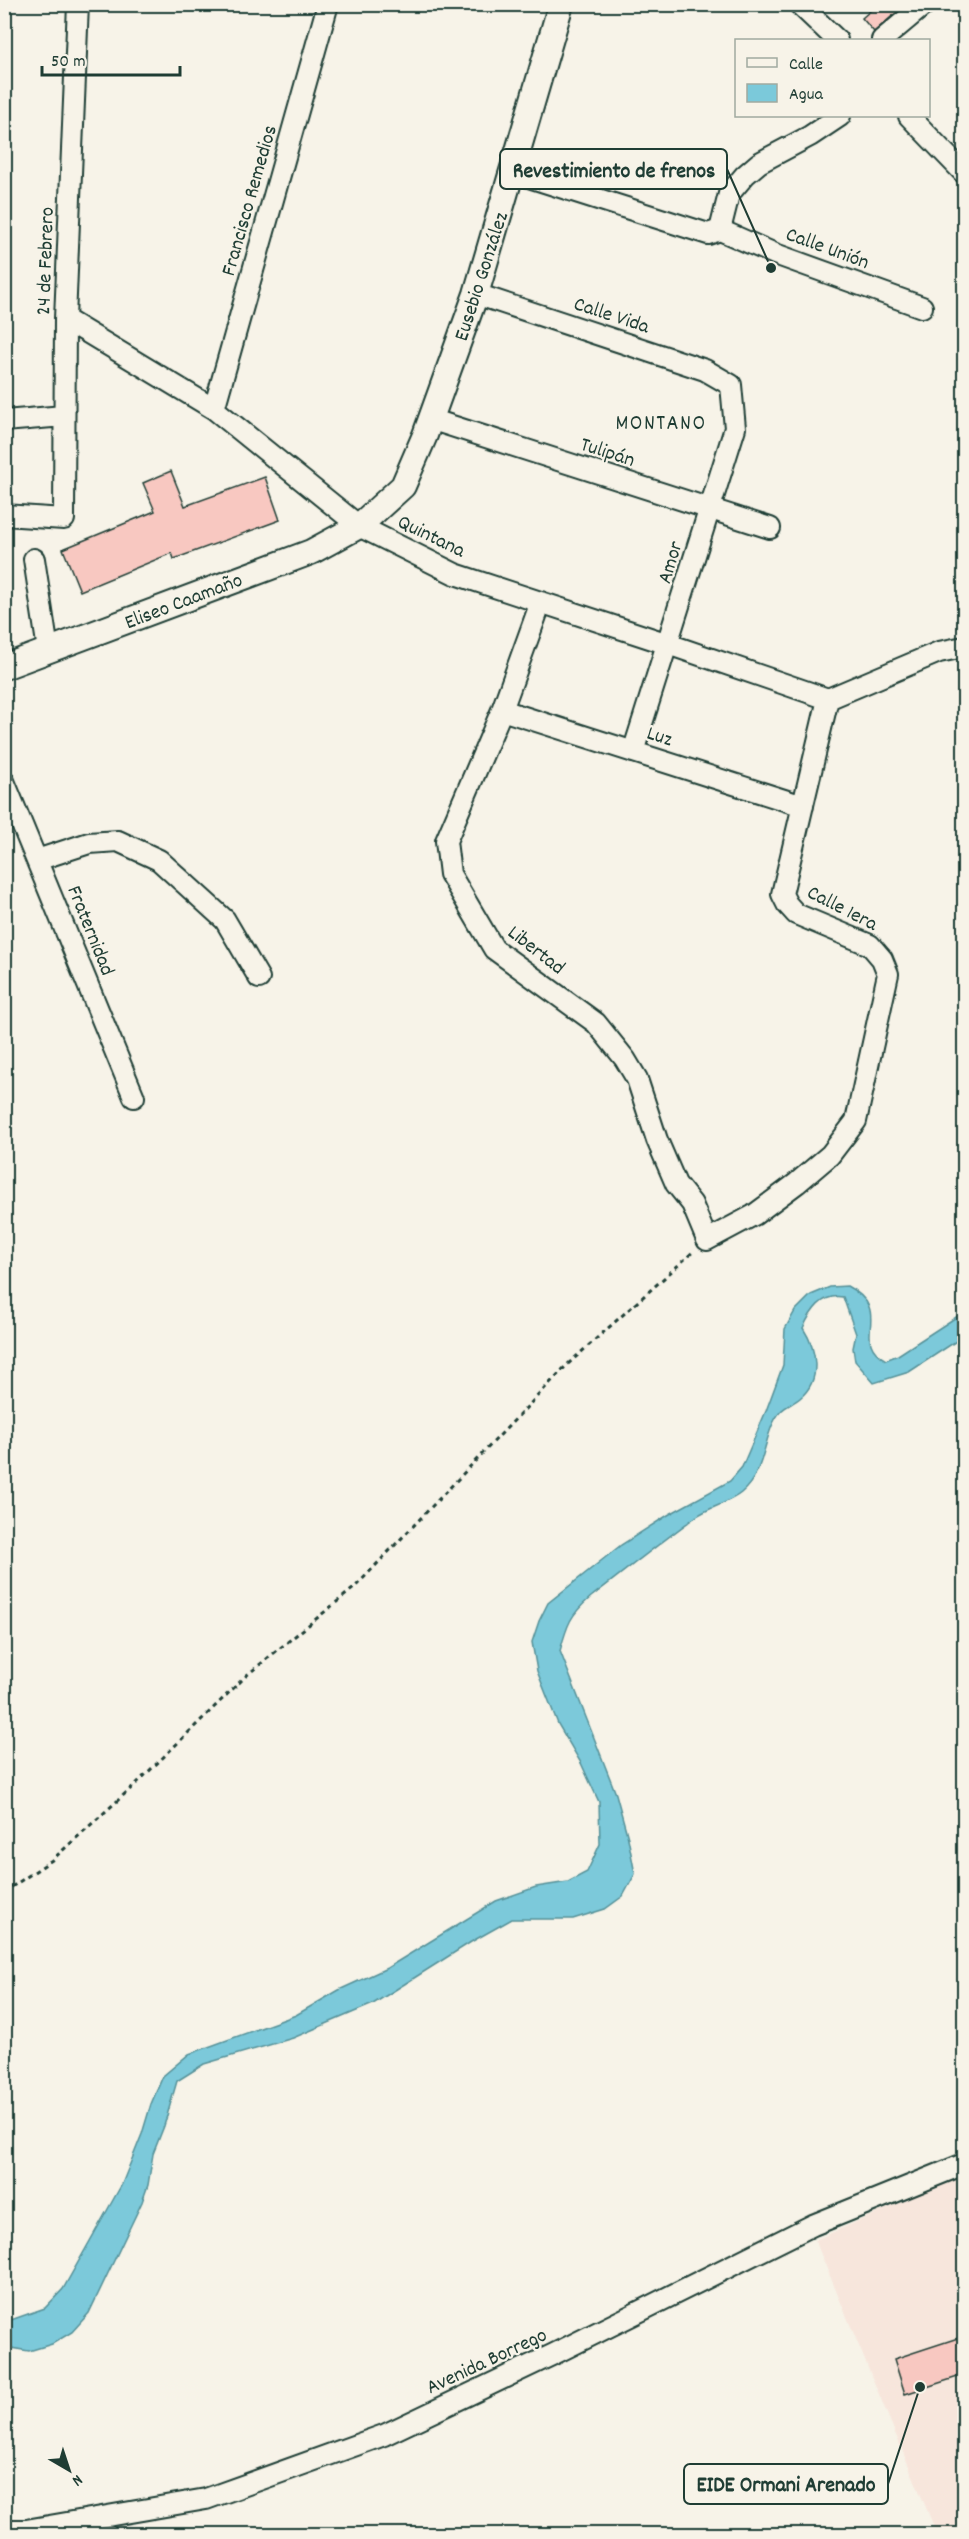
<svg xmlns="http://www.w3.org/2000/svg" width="969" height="2539" font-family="Dekko,sans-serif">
<rect width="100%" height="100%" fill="#f7f3e8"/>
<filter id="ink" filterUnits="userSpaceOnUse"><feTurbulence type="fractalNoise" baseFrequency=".0167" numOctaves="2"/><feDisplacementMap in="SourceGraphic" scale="12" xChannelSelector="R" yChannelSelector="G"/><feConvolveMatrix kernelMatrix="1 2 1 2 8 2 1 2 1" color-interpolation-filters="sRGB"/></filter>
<g filter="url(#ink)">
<path fill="#f7e6dc" d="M964,2175v359h-27l-122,-294z"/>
<path fill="#7bc9da" stroke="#569198" stroke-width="1.5" d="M847,1286c49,26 1,53 39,74l12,-5 66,-43v24l-55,36 -35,11 -19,-22 -2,-13 3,-14 -13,-37c-21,-4 -32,14 -40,31 14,22 19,52 -3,70 -6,5 -14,8 -19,13 -19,21 -13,59 -40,82 -12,10 -31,14 -44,23 -36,26 -71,54 -106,81 -21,18 -24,28 -31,54l56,143 12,44 7,36 -12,22 -18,13 -32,10h-61l-41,23 -98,62 -80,34 -89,26 -27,17 -13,45 -11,28 -5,31 -6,17 -53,111 -17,19 -20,12 -23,7 -24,-4v-25l40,-14 18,-19 59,-105 20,-50 9,-30 12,-28 26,-22 107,-39 43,-25 48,-22 109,-67 40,-14 32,-5 19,-10 13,-28 -1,-42 -18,-39 -23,-39 -21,-53 -5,-29 7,-21 9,-18 73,-58 47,-30 62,-34 12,-14 24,-56 17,-46 2,-36 10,-18 16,-16 19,-8z"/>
<path fill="#f8c8c1" stroke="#1f3d34" stroke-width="1.5" d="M878,4h28l-32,28 -12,-14z
M171,471l14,35 80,-29 15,43 -106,39 -2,-6 -92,38 -17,-42 92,-38 -12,-28z
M964,2336v39l-59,19 -11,-35z"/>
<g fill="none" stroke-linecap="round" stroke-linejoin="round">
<defs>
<path id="minor" d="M799,4l38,36
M882,40l43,-36
M909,116l55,57
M513,172l195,62 12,-4 55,24 147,53
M720,230l9,-36 16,-19 14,-12 51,-27 30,-20
M476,294l229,76 26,15 4,43 -102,324
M65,319l149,90 145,117 96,48 213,70 160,55
M214,409l114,-405
M430,419l340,109
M4,421l60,-5
M4,515l60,4 1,-200 13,-315
M34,559l14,91
M541,602l-39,108 -56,131 4,33 44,75 102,74 29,36 12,20 20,61 19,44 16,20 15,36 47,-25 43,-32 33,-28 26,-34 32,-147 -6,-15 -12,-14 -74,-31 -9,-10 -5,-10 46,-195
M828,699l111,-47 25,-5
M502,710l301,96
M4,781l130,316
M37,860l52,-17 29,-2 41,19 66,60 34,58
M4,2530h22l180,-31 178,-64 170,-81 259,-129 151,-61"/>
<path id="major" d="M4,667l307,-115 48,-26 44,-40 22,-51 51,-141 85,-290"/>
</defs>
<use href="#minor" stroke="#1f3d34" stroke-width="24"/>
<use href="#major" stroke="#1f3d34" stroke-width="28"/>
<path stroke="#1f3d34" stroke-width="3" stroke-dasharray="4.5 4.5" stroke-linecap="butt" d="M4,1892l48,-32 86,-78 109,-107 107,-87 213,-223 127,-114"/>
<use href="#minor" stroke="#f7f3e8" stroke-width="20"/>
<use href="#major" stroke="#f7f3e8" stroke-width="24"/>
</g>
</g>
<g text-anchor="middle" stroke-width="4.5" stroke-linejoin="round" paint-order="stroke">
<g font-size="21" fill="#1f3d34" stroke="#f7f3e8">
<text transform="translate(248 200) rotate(-74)" y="7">Francisco Remedios</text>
<text transform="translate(828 247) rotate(20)" y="7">Calle Unión</text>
<text transform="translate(44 261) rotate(-88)" y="7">24 de Febrero</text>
<text transform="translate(480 276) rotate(-72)" y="7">Eusebio González</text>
<text transform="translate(612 314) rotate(18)" y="7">Calle Vida</text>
<text transform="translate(608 451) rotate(18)" y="7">Tulipán</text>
<text transform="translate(432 535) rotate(26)" y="7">Quintana</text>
<text transform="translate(669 562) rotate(-73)" y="7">Amor</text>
<text transform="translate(183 600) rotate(-21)" y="7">Eliseo Caamaño</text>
<text transform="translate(660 735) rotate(18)" y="7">Luz</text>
<text transform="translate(843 907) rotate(27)" y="7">Calle 1era</text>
<text transform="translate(92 930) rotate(68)" y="7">Fraternidad</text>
<text transform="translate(537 949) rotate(38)" y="7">Libertad</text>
<text transform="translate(486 2360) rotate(-25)" y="7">Avenida Borrego</text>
</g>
<g font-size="22" letter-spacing="1.5" fill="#1f3d34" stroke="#f7f3e8">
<text x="661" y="429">MONTANO</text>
</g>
</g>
<path fill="none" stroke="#1f3d34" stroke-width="2" d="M771 268L727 169M920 2387L888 2484"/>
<g fill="#1f3d34" stroke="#f7f3e8" stroke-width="2">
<circle cx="771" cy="268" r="6"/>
<circle cx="920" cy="2387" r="6"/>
</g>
<g fill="#f7f3e8" stroke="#1f3d34" stroke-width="2">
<rect x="500" y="149" width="227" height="40" rx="6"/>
<rect x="684" y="2464" width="204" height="40" rx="6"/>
</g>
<g font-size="22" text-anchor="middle" font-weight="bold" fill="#1f3d34">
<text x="614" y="177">Revestimiento de frenos</text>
<text x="786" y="2491">EIDE Ormani Arenado</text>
</g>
<rect width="969" height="2539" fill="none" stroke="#f7f3e8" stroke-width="24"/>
<rect x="12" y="12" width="945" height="2515" fill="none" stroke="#1f3d34" stroke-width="2" filter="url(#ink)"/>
<rect x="735" y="39" width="195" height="78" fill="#f7f3e8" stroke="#a1aaa0" stroke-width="1.5"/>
<rect x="747" y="58" width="30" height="9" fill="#f7f3e8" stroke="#a1aaa0" stroke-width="1.5"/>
<text x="789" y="69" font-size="18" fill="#1f3d34">Calle</text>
<rect x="747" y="84" width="30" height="18" fill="#7bc9da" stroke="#a1aaa0" stroke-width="1.5"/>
<text x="789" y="99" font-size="18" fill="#1f3d34">Agua</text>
<g transform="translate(69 2470) rotate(141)" stroke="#f7f3e8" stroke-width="4.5" paint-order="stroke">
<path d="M0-4.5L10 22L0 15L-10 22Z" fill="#1f3d34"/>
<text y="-9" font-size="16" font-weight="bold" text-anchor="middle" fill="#1f3d34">N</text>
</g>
<path d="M42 66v9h138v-9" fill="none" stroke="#1f3d34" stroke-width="3"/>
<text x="51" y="66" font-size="18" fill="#1f3d34" stroke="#f7f3e8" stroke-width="4.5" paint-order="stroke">50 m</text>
</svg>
